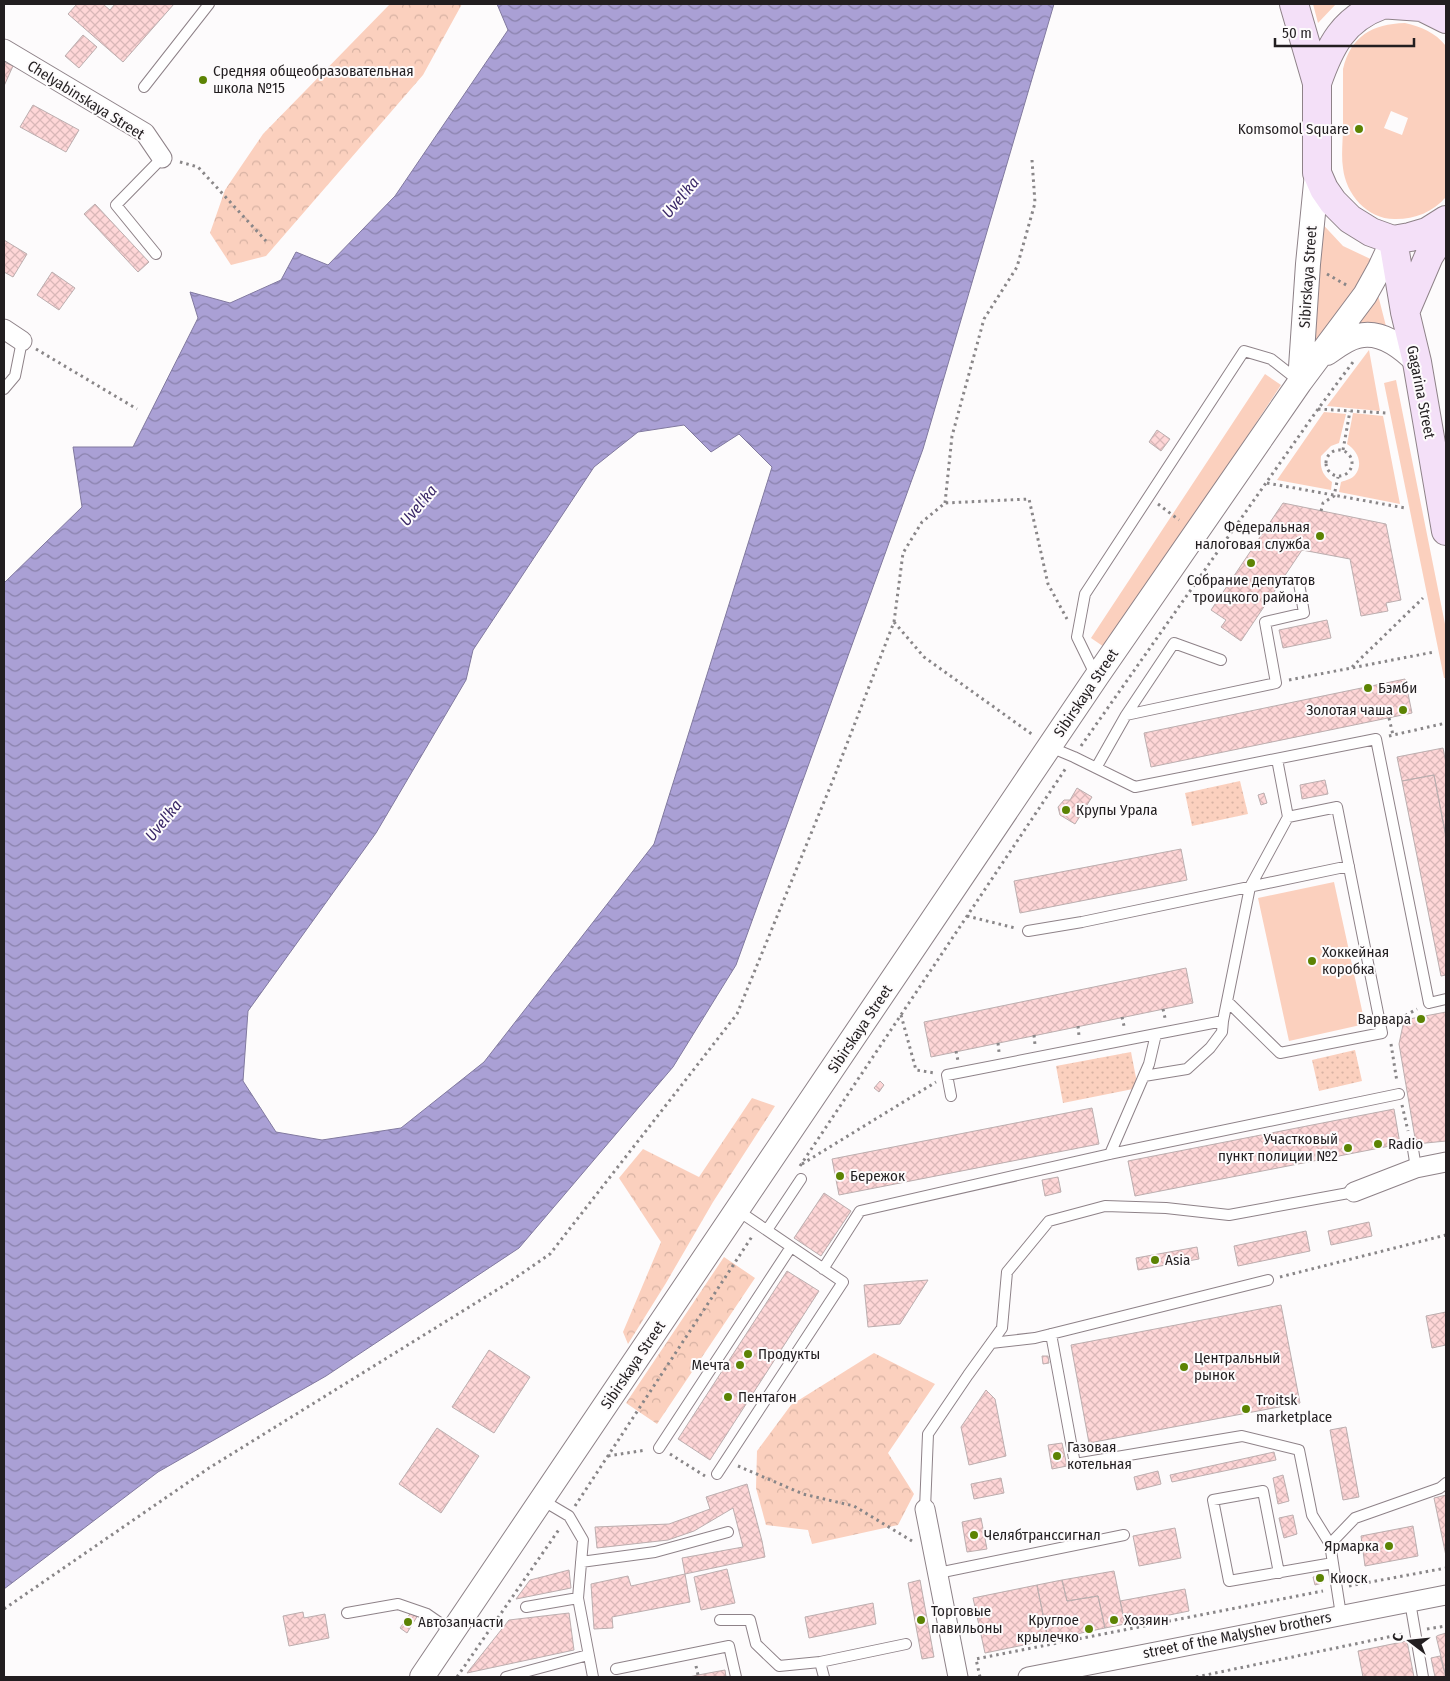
<svg xmlns="http://www.w3.org/2000/svg" width="1450" height="1681" font-family="'Fira Sans Condensed',sans-serif">
<defs>
<pattern id="forest-crowns" width="20" height="18" patternUnits="userSpaceOnUse" patternTransform="scale(1.25)"><rect width="20" height="18" fill="#fbd0be"/><path d="M2 6a3 3 0 1 1 6 0M12 15a3 3 0 1 1 6 0" fill="none" stroke="#d7b2a3"/></pattern>
<pattern id="park-dots" width="8" height="8" patternUnits="userSpaceOnUse" patternTransform="scale(1.25)"><rect width="8" height="8" fill="#fbd0be"/><path d="M2 2h.1M6 6h.1" fill="none" stroke="#d7b2a3" stroke-width="1.8" stroke-linecap="round"/></pattern>
<pattern id="water-waves" width="16" height="10" patternUnits="userSpaceOnUse" patternTransform="scale(1.25)"><rect width="16" height="10" fill="#aaa0d5"/><path d="M0 5q4-4 8 0t8 0" fill="none" stroke="#8a82ac"/></pattern>
<pattern id="building-cross-hatch" width="8" height="8" patternUnits="userSpaceOnUse" patternTransform="scale(1.25)"><rect width="8" height="8" fill="#fed6d7"/><path d="M0 0l8 8M0 8l8-8" fill="none" stroke="#d9b7b8"/></pattern>
</defs>
<rect width="100%" height="100%" fill="#fdfbfc"/>
<path fill="#fbd0be" fill-rule="evenodd" d="M1313,4h23l-18,19z
M1405,23c16,4 30,9 41,23v151c-13,15 -31,22 -50,22 -28,1 -50,-24 -53,-51 -2,-13 0,-28 0,-42 0,-19 0,-38 0,-57 8,-33 29,-45 62,-46zM1391,111l17,7 -6,17 -18,-7z
M1315,216l28,30 36,17 -64,93z
M1378,295l9,35 -34,-3z
M1369,350l11,61 -53,-5z
M1265,374l16,11 -174,264 -16,-11z
M1396,380l50,249v49h-2l-60,-295z
M1324,412l22,2 -7,29 -8,3 -10,10c-1,12 1,19 11,26l-1,8 -54,-10z
M1353,413l30,3 17,88 -61,-12 2,-10c5,-2 11,-3 14,-7 9,-11 2,-25 -8,-31z
M1334,882l31,142 -76,17 -31,-143z"/>
<path fill="url(#forest-crowns)" d="M390,4h72l-39,71 -157,181 -35,9 -21,-32 15,-43 38,-56z
M752,1098l23,8 -62,96 -47,81 -38,61 -5,-12 38,-90 -42,-64 24,-29 56,28z
M724,1257l31,21 -98,146 -31,-21z
M874,1353l61,31 -47,69 26,41 -16,31 -86,19 -4,-14 -42,-5 -10,-37 1,-37 34,-46z"/>
<path fill="url(#park-dots)" d="M1240,781l8,33 -56,12 -7,-33z
M1355,1050l7,31 -43,10 -7,-31z
M1131,1052l7,36 -75,15 -7,-37z"/>
<path fill="url(#water-waves)" stroke="#81799f" fill-rule="evenodd" d="M497,4h557l-131,445 -187,516 -63,102 -154,181 -193,128 -168,96 -154,117v-1006l78,-76 -9,-60h60l65,-129 -8,-26 40,11 51,-23 15,-28 32,13 67,-69 113,-166zM684,425l27,27 28,-18 33,33 -118,377 -170,218 -83,66 -79,12 -46,-8 -33,-51 5,-70 128,-178 90,-153 7,-30 121,-183 44,-35z"/>
<path fill="url(#building-cross-hatch)" stroke="#bcaeaf" d="M77,4h26l7,6 5,-6h59l-51,58 -55,-48z
M83,35l14,12 -18,21 -14,-12z
M4,62l9,4 -9,20z
M33,105l46,25 -13,22 -46,-25z
M95,204l54,58 -11,10 -54,-58z
M4,240l23,14 -14,23 -9,-5z
M52,272l23,16 -16,22 -22,-15z
M1157,430l13,9 -9,12 -12,-9z
M1283,503l103,21 15,76 -15,3 2,8 -27,5 -11,-57 -48,-9 -61,91 -20,-14 5,-7 -15,-10z
M1327,620l4,18 -48,10 -4,-18z
M1405,679l7,34 -261,54 -7,-34z
M1443,748l3,15v74l-12,-62 -32,6 -5,-24z
M1434,775l12,62v138l-5,1 -39,-195z
M1325,780l3,14 -26,5 -2,-14z
M1077,788l15,9 -17,27 -15,-9 -2,-8 6,-7h6z
M1264,793l3,10 -6,2 -3,-10z
M1181,849l6,31 -167,33 -6,-32z
M1186,968l7,35 -262,54 -7,-35z
M1446,1012v129l-30,3 -17,-100 5,-24z
M880,1081l4,4 -5,7 -5,-4z
M1092,1108l7,36 -260,51 -7,-36z
M1394,1109l6,35 -265,52 -7,-35z
M1058,1177l3,15 -16,4 -3,-16z
M824,1193l27,18 -30,45 -27,-18z
M1369,1222l3,14 -41,9 -3,-14z
M1306,1231l4,20 -72,15 -4,-20z
M1197,1247l2,12 -61,11 -2,-12z
M787,1271l32,20 -109,169 -32,-21z
M928,1280l-28,44 -32,3 -4,-42z
M1281,1305l19,98 -211,40 -18,-98z
M1446,1312v33l-14,3 -6,-32z
M489,1350l41,27 -36,56 -42,-26z
M1042,1356h6l1,7 -6,1z
M986,1390l9,9 11,57 -37,9 -8,-38z
M1346,1427l13,70 -16,3 -13,-70z
M437,1428l42,28 -38,57 -42,-29z
M1062,1443l5,23 -15,3 -4,-24z
M1274,1452l2,8 -104,22 -2,-7z
M1158,1471l3,13 -24,6 -3,-13z
M1283,1475l6,26 -11,3 -5,-26z
M1001,1478l3,15 -30,6 -3,-15z
M747,1484l15,57 3,16 -80,17 -3,-16 61,-11 -10,-39 -39,23 -26,9 -71,8 -2,-21 74,-3 41,-15 -4,-12z
M1446,1495v61l-12,-58z
M1293,1515l4,19 -13,4 -5,-20z
M981,1518l6,31 -20,3 -5,-30z
M1413,1526l5,30 -53,10 -4,-30z
M1175,1528l6,30 -42,8 -6,-30z
M727,1569l8,34 -34,7 -7,-33z
M569,1570l2,18 -55,11 14,-19z
M1114,1571l11,53 -20,4 -7,-32 -31,5 -5,-21z
M685,1574l5,28 -78,15 1,11 -19,1 -3,-45 37,-8 3,10z
M1321,1576l1,7 -7,2 -2,-8z
M920,1580l14,77 -12,2 -14,-76z
M1062,1580l5,21 31,-5 7,32 -57,12 -11,-55z
M1037,1585l11,55 -63,13 -12,-55z
M1185,1589l4,22 -64,13 -5,-23z
M873,1603l3,21 -67,14 -4,-21z
M412,1611l6,4 -11,18 -7,-5z
M303,1612l1,6 21,-4 4,24 -40,8 -6,-30z
M569,1613l5,37 -107,23 42,-53z
M1446,1633v44l-10,-41z
M1407,1641l7,36h-51l-5,-26z
M1440,1656l6,21h-11l-4,-19z
M725,1670l1,7h-37l9,-2z"/>
<g fill="none" stroke-linecap="round" stroke-linejoin="round">
<defs>
<path id="service" d="M144,87l65,-83
M156,254l-40,-49 46,-47
M4,389l11,-13 7,-35
M1096,676l-19,-39 8,-43 159,-243 27,8 28,22
M1126,715l48,-72 47,17
M1050,747l24,10 61,30 241,-48 53,264 17,-4
M1096,768l30,-53 150,-32 -11,-61 39,-9 -5,-30
M1028,931l54,-9 267,-56
M1227,1001l53,52 102,-20 -45,-226 -49,10
M1144,1076l43,-7 23,-21 12,-16 1,-11
M951,1096l-4,-21 209,-41
M1412,1143l4,25
M1110,1154l39,-90 7,-30 67,-13 27,-134 38,-70 -11,-58
M767,1230l34,-51
M823,1269l37,-58 250,-57 289,-60
M1051,1334l24,130 167,-28 57,14 13,65 18,29 11,71
M991,1343l44,-5 233,-58
M659,1448l132,-201
M717,1474l126,-192 -106,-72
M542,1500l27,16 14,24 -5,58 15,79
M925,1509l3,-75 40,-59 34,-47 5,-56 42,-51 56,-15 61,2 63,7 125,-23
M1330,1544l25,-26 85,-30 6,-5
M581,1562l74,-10 73,-20
M938,1573l186,-38
M1279,1573l-16,-82 -50,9 16,81 104,-18
M1410,1602l13,75
M526,1607l52,-9
M347,1613l51,-9 29,10 26,18
M720,1620h30l6,24 23,22 41,-4
M616,1669l113,-23 7,31
M506,1677l82,-22
M824,1677l-4,-15 86,-18"/>
<path id="minor" d="M4,49l141,84 17,25
M4,329l18,12
M1354,1192l62,-24 30,-6
M925,1509l33,168
M1028,1677l418,-82"/>
<path id="tertiary" d="M1327,353c9,-6 20,-15 31,-17 23,-6 44,11 59,26
M1300,382l8,-118 9,-91
M422,1677l675,-1001 203,-294 65,-87 15,-27 13,-28"/>
<path id="secondary" d="M1294,4l23,79v90l7,16 9,13 17,17 21,13 22,8 17,-3 17,-5 19,-12
M1379,4l43,3 24,12
M1317,83c13,-37 26,-64 65,-78
M1393,240l12,72 12,50 29,169
M1405,312l24,-56 17,-27"/>
</defs>
<use href="#service" stroke="#8e8288" stroke-width="12"/>
<use href="#minor" stroke="#8e8288" stroke-width="21"/>
<use href="#tertiary" stroke="#8e8288" stroke-width="26"/>
<use href="#secondary" stroke="#8e8288" stroke-width="30"/>
<path stroke="#898688" stroke-width="3" stroke-dasharray="2.5 4" stroke-linecap="butt" d="M180,162l18,5 68,74
M1327,274l21,12
M36,349l101,60
M1318,409l69,4
M1326 463a13 13 0 1 1 26 0a13 13 0 1 1-26 0Z
M1343,450l7,-39
M1267,483l138,25
M945,503l7,-67 32,-117 33,-52 18,-64 -3,-43
M1158,504l21,16
M1321,511l2,-8 11,-7 4,-19
M894,622l30,35 109,78
M1352,667l71,-69
M1289,680l145,-28
M1389,718l4,17
M1389,736l57,-13
M1081,746l237,-337 35,-47
M967,916l48,12
M1163,1009l2,9
M901,1015l15,55 19,3
M1122,1017l2,9
M1394,1022l23,-13
M1078,1026l1,10
M1034,1035l1,10
M998,1043l1,9
M1391,1044l6,38
M956,1051l2,10
M1402,1105l6,26
M802,1164l134,-82
M800,1166l266,-398
M1280,1277l166,-42
M670,1454l35,22
M608,1456l38,-6
M738,1466l65,28 51,12 58,35
M575,1506l178,-271
M1349,1586l97,-18
M4,1609l205,-141 299,-185 42,-29 187,-240 96,-234 61,-158 9,-69 19,-31 23,-19 84,-4 19,85 19,35
M1427,1629l19,-3
M696,1666l2,9
M457,1677l103,-149
M980,1677l-4,-18 347,-68
M1196,1677l207,-43"/>
<use href="#service" stroke="#fff" stroke-width="10"/>
<use href="#minor" stroke="#fff" stroke-width="19"/>
<use href="#tertiary" stroke="#fff" stroke-width="24"/>
<use href="#secondary" stroke="#f4e0f8" stroke-width="28"/>
</g>
<g fill="#5c8303" stroke="#fdfbfc" stroke-width="2">
<circle cx="203" cy="80" r="5"/>
<circle cx="1359" cy="129" r="5"/>
<circle cx="1320" cy="536" r="5"/>
<circle cx="1251" cy="563" r="5"/>
<circle cx="1368" cy="688" r="5"/>
<circle cx="1403" cy="710" r="5"/>
<circle cx="1066" cy="810" r="5"/>
<circle cx="1312" cy="961" r="5"/>
<circle cx="1421" cy="1019" r="5"/>
<circle cx="1378" cy="1144" r="5"/>
<circle cx="1348" cy="1148" r="5"/>
<circle cx="840" cy="1176" r="5"/>
<circle cx="1155" cy="1260" r="5"/>
<circle cx="748" cy="1354" r="5"/>
<circle cx="740" cy="1365" r="5"/>
<circle cx="1184" cy="1367" r="5"/>
<circle cx="728" cy="1397" r="5"/>
<circle cx="1246" cy="1409" r="5"/>
<circle cx="1057" cy="1456" r="5"/>
<circle cx="974" cy="1535" r="5"/>
<circle cx="1389" cy="1546" r="5"/>
<circle cx="1320" cy="1578" r="5"/>
<circle cx="921" cy="1620" r="5"/>
<circle cx="1114" cy="1620" r="5"/>
<circle cx="408" cy="1622" r="5"/>
<circle cx="1089" cy="1629" r="5"/>
</g>
<g text-anchor="middle" stroke-width="4" stroke-linejoin="round" paint-order="stroke">
<g font-size="15" fill="#221e20" stroke="#fdfbfc" text-anchor="start">
<text x="213" y="76">Средняя общеобразовательная<tspan x="213" dy="17">школа №15</tspan></text>
<text x="1349" y="134" text-anchor="end">Komsomol Square</text>
<text x="1310" y="532" text-anchor="end">Федеральная<tspan x="1310" dy="17">налоговая служба</tspan></text>
<text x="1251" y="585" text-anchor="middle">Собрание депутатов<tspan x="1251" dy="17">троицкого района</tspan></text>
<text x="1378" y="693">Бэмби</text>
<text x="1393" y="715" text-anchor="end">Золотая чаша</text>
<text x="1076" y="815">Крупы Урала</text>
<text x="1322" y="957">Хоккейная<tspan x="1322" dy="17">коробка</tspan></text>
<text x="1411" y="1024" text-anchor="end">Варвара</text>
<text x="1338" y="1144" text-anchor="end">Участковый<tspan x="1338" dy="17">пункт полиции №2</tspan></text>
<text x="1388" y="1149">Radio</text>
<text x="850" y="1181">Бережок</text>
<text x="1165" y="1265">Asia</text>
<text x="758" y="1359">Продукты</text>
<text x="1194" y="1363">Центральный<tspan x="1194" dy="17">рынок</tspan></text>
<text x="730" y="1370" text-anchor="end">Мечта</text>
<text x="738" y="1402">Пентагон</text>
<text x="1256" y="1405">Troitsk<tspan x="1256" dy="17">marketplace</tspan></text>
<text x="1067" y="1452">Газовая<tspan x="1067" dy="17">котельная</tspan></text>
<text x="984" y="1540">Челябтранссигнал</text>
<text x="1379" y="1551" text-anchor="end">Ярмарка</text>
<text x="1330" y="1583">Киоск</text>
<text x="931" y="1616">Торговые<tspan x="931" dy="17">павильоны</tspan></text>
<text x="1079" y="1625" text-anchor="end">Круглое<tspan x="1079" dy="17">крылечко</tspan></text>
<text x="1124" y="1625">Хозяин</text>
<text x="418" y="1627">Автозапчасти</text>
</g>
<g font-size="15" fill="#221e20" stroke="#fdfbfc">
<text transform="translate(86 100) rotate(32)" y="5">Chelyabinskaya Street</text>
<text transform="translate(1308 277) rotate(-86)" y="5">Sibirskaya Street</text>
<text transform="translate(1421 392) rotate(79)" y="5">Gagarina Street</text>
<text transform="translate(1086 693) rotate(-56)" y="5">Sibirskaya Street</text>
<text transform="translate(860 1029) rotate(-56)" y="5">Sibirskaya Street</text>
<text transform="translate(633 1365) rotate(-56)" y="5">Sibirskaya Street</text>
<text transform="translate(1237 1635) rotate(-11)" y="5">street of the Malyshev brothers</text>
</g>
<g font-size="16" font-style="italic" fill="#3a2867" stroke="#fdfbfc">
<text transform="translate(680 197) rotate(-50)" y="6">Uvel'ka</text>
<text transform="translate(418 505) rotate(-50)" y="6">Uvel'ka</text>
<text transform="translate(163 820) rotate(-51)" y="6">Uvel'ka</text>
</g>
</g>
<rect width="1450" height="1681" fill="none" stroke="#221e20" stroke-width="10"/>
<g transform="translate(1410 1641) rotate(286)" stroke="#fdfbfc" stroke-width="4" paint-order="stroke">
<path d="M0-4L9 19L0 12L-9 19Z" fill="#221e20"/>
<text y="-8" font-size="14" font-weight="bold" text-anchor="middle" fill="#221e20">С</text>
</g>
<path d="M1275 38v8h139v-8" fill="none" stroke="#221e20" stroke-width="2.5"/>
<text x="1282" y="38" font-size="15" fill="#221e20" stroke="#fdfbfc" stroke-width="4" paint-order="stroke">50 m</text>
</svg>
